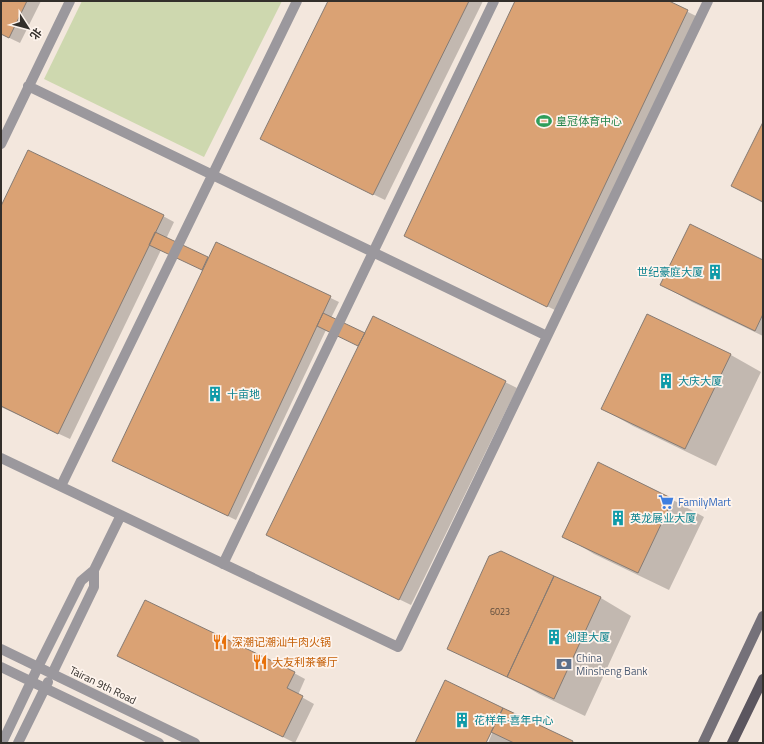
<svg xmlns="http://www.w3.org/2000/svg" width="764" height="744" font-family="'Titillium Web','Noto Sans SC',sans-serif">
<rect width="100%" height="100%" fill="#f3e7dd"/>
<path fill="#ced8af" d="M82,1h200l-78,156 -160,-78z"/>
<path fill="#0003" d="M1,1h40l-21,42 -19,-9z
M329,1h154l-98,199 -113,-55z
M516,1h150l32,16 -139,295 -143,-70z
M763,124v79l-30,-17z
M1,209l162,7 11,6 -8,17 43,20 7,-16 123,59 -8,16 34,17 9,-18 143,71 -106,217 -132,-64 81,-195 -34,-16 -90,190 -123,-59 90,-191 -42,-20 -91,189 -69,-32z
M763,261v75l-71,-34 -30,-17z
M648,315l83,40 30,17 -45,94 -83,-40 -30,-17z
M599,464l74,36 31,17 -35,73 -75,-36 -30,-18z
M501,552l100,46 30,18 -46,100 -46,-22 -19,-11 -72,-35z
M118,656l176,17 11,6 -7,16 16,9 -19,39z
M504,709l70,34h-86l5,-12h-2l-6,12h-69z"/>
<path fill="#daa274" stroke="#867b73" d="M1,1h26l-18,37 -8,-4z
M328,1h141l-96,194 -113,-56z
M515,1h154l19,9 -141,297 -143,-71z
M763,122v80l-32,-16z
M28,150l136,65 -106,219 -57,-28v-200z
M690,224l73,36v54l-8,17 -95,-46z
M155,232l53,25 -6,13 -53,-25z
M216,242l115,54 -103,220 -116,-55z
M323,313l42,20 -7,13 -41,-20z
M647,314l84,40 -46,95 -84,-40z
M373,316l133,65 -107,219 -133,-65z
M598,462l75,37 -35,74 -76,-36z
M501,551l53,25 -47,101 -60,-28 42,-93z
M554,576l47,21 -47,102 -47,-22z
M145,600l150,72 -8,16 16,8 -20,41 -166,-81z
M445,680l58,28 -17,35h-71z
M503,708l70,33 -1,2h-58l-23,-11z"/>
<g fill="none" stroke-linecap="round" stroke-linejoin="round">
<path stroke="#9b989d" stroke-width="10" d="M28,86l519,250
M1,144l69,-143
M1,458l397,189 310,-646
M61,486l236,-485
M223,564l271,-563
M38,667l43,-86 13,-11 27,-55
M52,674l42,-87v-17"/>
<path stroke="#9b989d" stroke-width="10" d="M1,649l194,94
M1,667l158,76
M2,743l36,-76
M18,743l30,-61"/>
<path stroke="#757179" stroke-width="10" d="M703,743l60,-127"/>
<path stroke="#5b565f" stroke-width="10" d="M732,743l31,-64"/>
</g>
<defs>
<symbol id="stadium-bare" viewBox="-9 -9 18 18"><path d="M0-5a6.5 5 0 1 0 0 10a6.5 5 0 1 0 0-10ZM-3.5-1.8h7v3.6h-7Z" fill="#2e9e5b" stroke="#fef4ed" stroke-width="2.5" paint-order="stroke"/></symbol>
<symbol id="building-bare" viewBox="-9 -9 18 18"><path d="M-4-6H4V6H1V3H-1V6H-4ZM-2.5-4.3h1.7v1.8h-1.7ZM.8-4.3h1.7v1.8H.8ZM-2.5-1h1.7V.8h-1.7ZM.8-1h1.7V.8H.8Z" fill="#0f9aa8" stroke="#fef4ed" stroke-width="2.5" paint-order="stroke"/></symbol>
<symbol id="supermarket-bare" viewBox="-9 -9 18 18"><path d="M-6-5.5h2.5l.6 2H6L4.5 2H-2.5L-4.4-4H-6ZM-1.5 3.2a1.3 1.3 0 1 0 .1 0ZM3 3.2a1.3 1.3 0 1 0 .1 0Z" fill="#3f7fe0" stroke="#fef4ed" stroke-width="2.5" paint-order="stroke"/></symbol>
<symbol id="restaurant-bare" viewBox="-9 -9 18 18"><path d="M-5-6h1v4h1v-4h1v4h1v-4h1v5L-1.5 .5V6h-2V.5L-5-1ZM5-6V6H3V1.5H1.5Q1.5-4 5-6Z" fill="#e8710a" stroke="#fef4ed" stroke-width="2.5" paint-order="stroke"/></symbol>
<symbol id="bank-bare" viewBox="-9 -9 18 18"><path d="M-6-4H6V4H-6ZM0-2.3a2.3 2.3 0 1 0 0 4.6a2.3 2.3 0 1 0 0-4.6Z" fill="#5c6f8a" stroke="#fef4ed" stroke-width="2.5" paint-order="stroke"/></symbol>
</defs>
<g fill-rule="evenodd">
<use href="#stadium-bare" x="533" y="110" width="22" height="22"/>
<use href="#building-bare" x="704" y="261" width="22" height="22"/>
<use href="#building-bare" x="655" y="370" width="22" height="22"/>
<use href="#building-bare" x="204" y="383" width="22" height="22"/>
<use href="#supermarket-bare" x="655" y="491" width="22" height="22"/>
<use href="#building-bare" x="607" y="507" width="22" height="22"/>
<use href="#building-bare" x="543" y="626" width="22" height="22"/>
<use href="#restaurant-bare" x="209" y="631" width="22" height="22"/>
<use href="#restaurant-bare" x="249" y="651" width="22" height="22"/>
<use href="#bank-bare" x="553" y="653" width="22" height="22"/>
<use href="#building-bare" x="451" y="709" width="22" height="22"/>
</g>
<g text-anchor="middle" stroke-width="3.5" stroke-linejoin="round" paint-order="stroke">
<g font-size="9" fill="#5d4c3d">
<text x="500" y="615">6023</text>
</g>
<g font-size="11" fill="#27864d" stroke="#fef4ed" text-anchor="start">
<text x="556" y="125">皇冠体育中心</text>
</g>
<g font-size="11" fill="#0d838f" stroke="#fef4ed" text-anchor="start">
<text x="703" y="276" text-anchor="end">世纪豪庭大厦</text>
<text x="678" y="385">大庆大厦</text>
<text x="227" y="398">十亩地</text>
<text x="630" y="522">英龙展业大厦</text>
<text x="566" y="641">创建大厦</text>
<text x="474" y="724">花样年·喜年中心</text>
</g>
<g font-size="11" fill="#366cbe" stroke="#fef4ed" text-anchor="start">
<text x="678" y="506">FamilyMart</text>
</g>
<g font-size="11" fill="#c56008" stroke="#fef4ed" text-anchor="start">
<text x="232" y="646">深潮记潮汕牛肉火锅</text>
<text x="272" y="666">大友利茶餐厅</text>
</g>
<g font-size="11" fill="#4e5e75" stroke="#fef4ed" text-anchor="start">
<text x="576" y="662">China<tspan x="576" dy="13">Minsheng Bank</tspan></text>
</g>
<g font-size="11" fill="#332f2b" stroke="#fef4ed">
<text transform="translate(103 685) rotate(26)" y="4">Tairan 9th Road</text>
</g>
</g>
<rect width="764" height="744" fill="none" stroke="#332f2b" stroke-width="4"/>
<g transform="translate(28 28) rotate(126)" stroke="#fef4ed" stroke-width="3" paint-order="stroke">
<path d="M0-3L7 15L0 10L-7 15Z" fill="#332f2b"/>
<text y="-6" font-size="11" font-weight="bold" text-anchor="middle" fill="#332f2b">北</text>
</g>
</svg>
